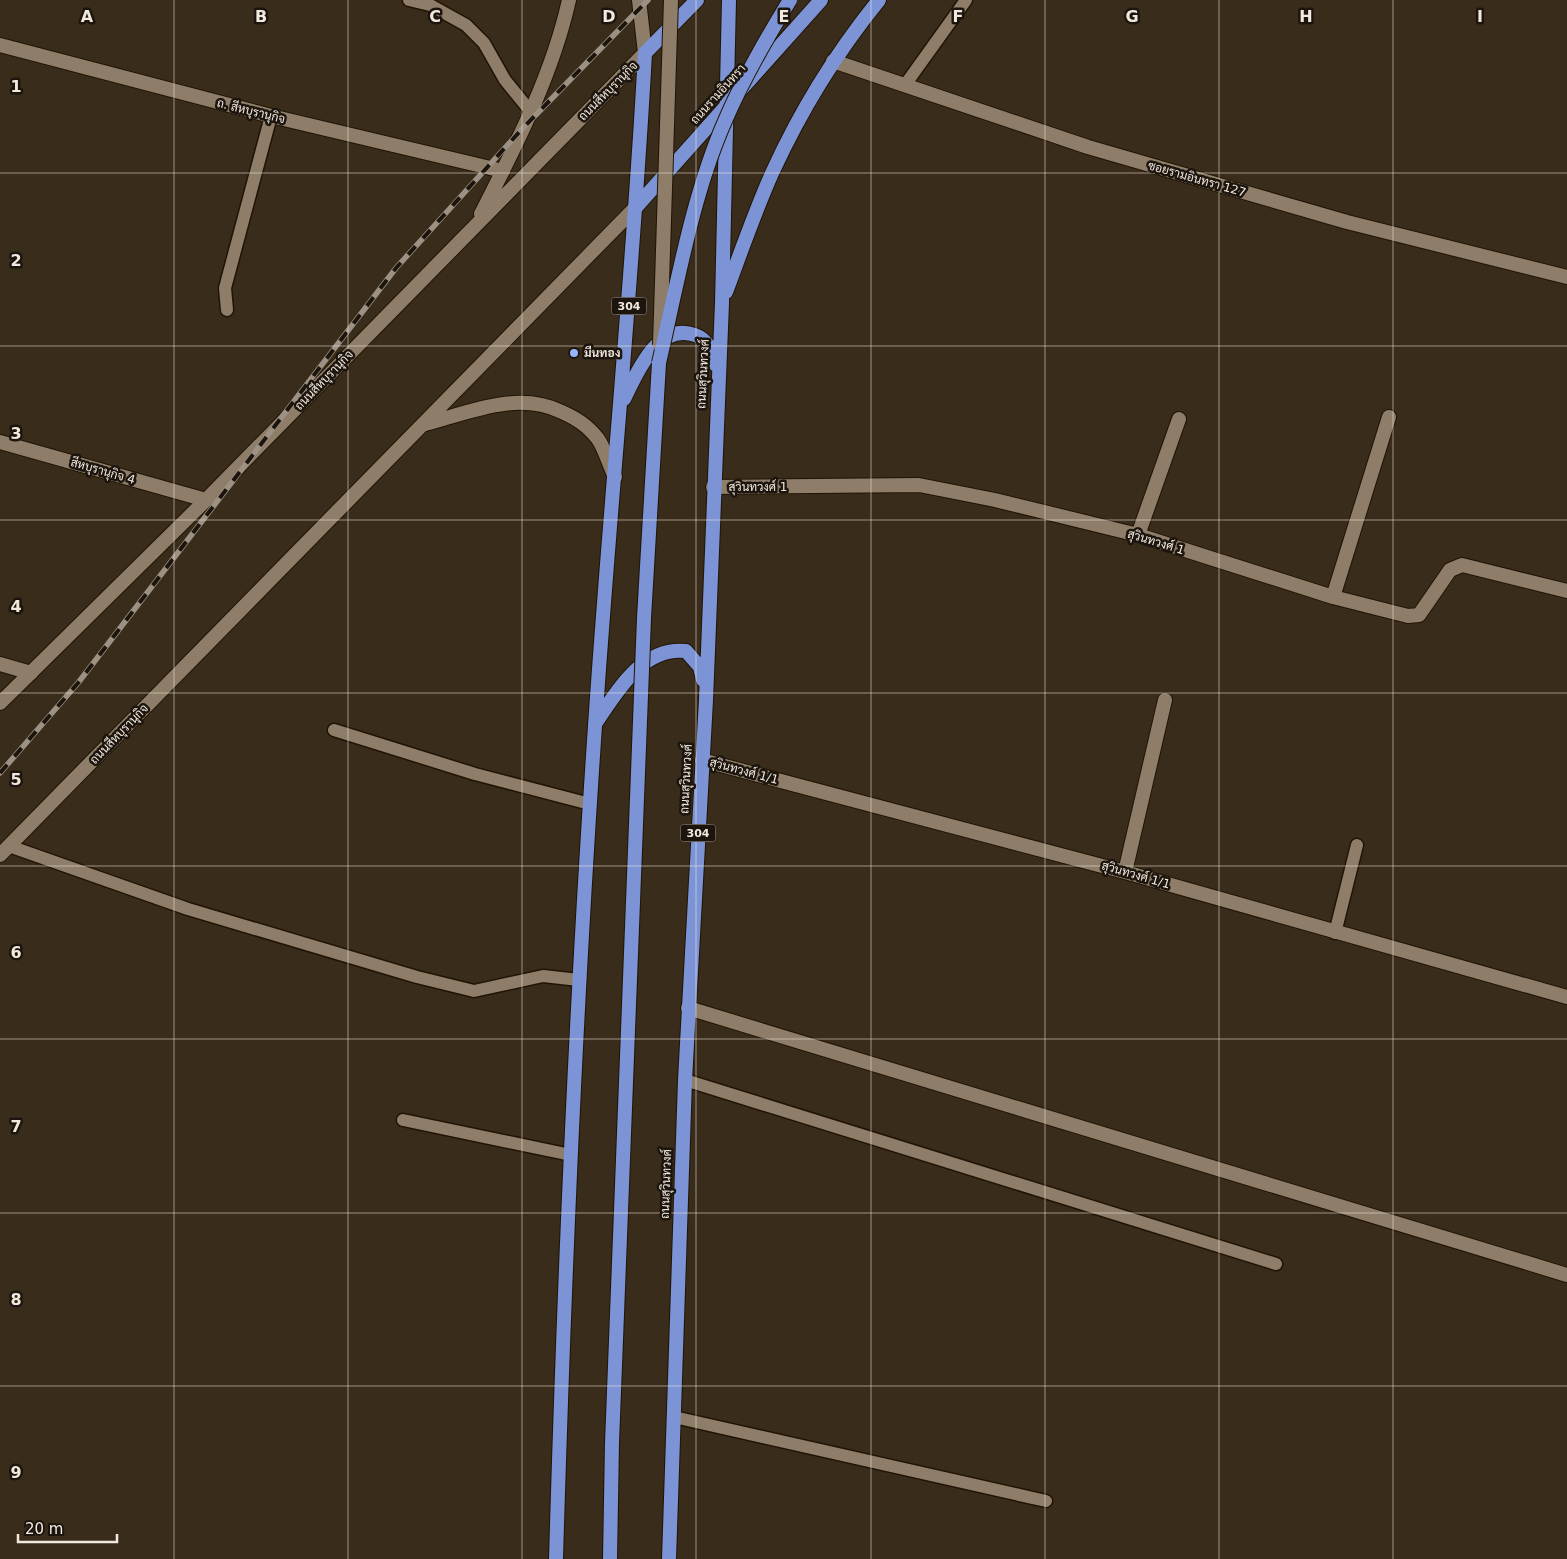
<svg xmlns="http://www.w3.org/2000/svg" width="1567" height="1559" font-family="'DejaVu Sans',Sarabun,sans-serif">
<rect width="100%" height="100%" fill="#3a2c1a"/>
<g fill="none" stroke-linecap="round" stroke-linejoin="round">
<defs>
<path id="service" d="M409,0l21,5 36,20 18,18 21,37 26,32
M905,85l61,-85
M227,310l-2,-22 46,-172
M334,730l141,44 115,30
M9,846l179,63 229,68 57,14 69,-15 36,4
M1335,933l22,-88
M685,1080l591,184
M403,1120l168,35
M674,1417l372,84"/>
<path id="minor" d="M0,45l271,71 232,55
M833,61l255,86 259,75 220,55
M0,442l206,58
M713,487l206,-2 76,15 143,35 195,62 75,19 11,-1 31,-45 12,-5 105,26
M1138,535l41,-116
M1333,597l56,-180
M0,664l31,9
M702,760l423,112 442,125
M1125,872l40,-172
M688,1008l879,267"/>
<path id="secondary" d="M481,214c35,-69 71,-138 88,-214
M422,425c46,-12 94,-35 140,-13 15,7 25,13 36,27 7,10 11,26 17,38
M0,703l206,-203 439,-447 -6,-53
M0,855l637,-649"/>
<path id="trunk" d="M637,206l184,-206
M726,292c15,-40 29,-81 47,-121 28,-61 63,-118 106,-171
M624,399c13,-26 33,-77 71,-64 12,4 19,18 21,30
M644,618l15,-255
M595,724c22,-32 47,-78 91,-73l14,16 3,13
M556,1559c8,-278 20,-556 39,-833 15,-224 38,-448 50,-673l52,-53
M610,1559l2,-116
M669,1559l16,-479 21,-380 16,-397 7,-303"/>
</defs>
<use href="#service" stroke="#211404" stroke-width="15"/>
<use href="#minor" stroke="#211404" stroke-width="16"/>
<use href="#secondary" stroke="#211404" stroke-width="16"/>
<use href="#trunk" stroke="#211404" stroke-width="16"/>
<use href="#service" stroke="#8d7d69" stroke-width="12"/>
<use href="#minor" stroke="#8d7d69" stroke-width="14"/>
<use href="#secondary" stroke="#8d7d69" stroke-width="14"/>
<use href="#trunk" stroke="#7c94d6" stroke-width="14"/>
<defs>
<path id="rail" d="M0,773l78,-90 318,-415 126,-139 126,-129"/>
</defs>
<use href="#rail" stroke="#9c9183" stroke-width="5.5"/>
<use href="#rail" stroke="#1c150e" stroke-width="4" stroke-dasharray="11" stroke-linecap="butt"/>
<defs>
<path id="secondary-bridge" d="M660,345l11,-345"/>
<path id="trunk-bridge" d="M659,363c18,-78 34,-170 66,-242 18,-42 41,-82 65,-121
M612,1443l32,-825"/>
</defs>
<use href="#secondary-bridge" stroke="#211404" stroke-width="16" stroke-linecap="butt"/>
<use href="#trunk-bridge" stroke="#211404" stroke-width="16" stroke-linecap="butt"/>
<use href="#secondary-bridge" stroke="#8d7d69" stroke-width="14"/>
<use href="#trunk-bridge" stroke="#7c94d6" stroke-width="14"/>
</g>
<path fill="none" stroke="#f2e9de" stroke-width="1" stroke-opacity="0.55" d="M174,0v1559M348,0v1559M522,0v1559M696,0v1559M871,0v1559M1045,0v1559M1219,0v1559M1393,0v1559M0,173h1567M0,346h1567M0,520h1567M0,693h1567M0,866h1567M0,1039h1567M0,1213h1567M0,1386h1567"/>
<circle fill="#97b6fd" stroke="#1c150e" stroke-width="2" cx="574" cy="353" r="5"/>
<g text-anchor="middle" stroke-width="5" stroke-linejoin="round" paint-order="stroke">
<g fill="#1c150e" stroke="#b2a9a0" stroke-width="1">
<rect x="611.5" y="297.5" width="35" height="17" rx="4"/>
<rect x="680.5" y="824.5" width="35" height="17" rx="4"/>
</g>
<g font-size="11" font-weight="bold" fill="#f2e9de">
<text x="629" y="310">304</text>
<text x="698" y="837">304</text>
</g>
<g font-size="12" fill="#f2e9de" stroke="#1c150e">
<text transform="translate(608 91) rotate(-45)" y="4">ถนนสีหบุรานุกิจ</text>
<text transform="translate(718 94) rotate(-48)" y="4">ถนนรามอินทรา</text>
<text transform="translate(251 111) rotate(14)" y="4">ถ. สีหบุรานุกิจ</text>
<text transform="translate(1197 179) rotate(16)" y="4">ซอยรามอินทรา 127</text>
<text transform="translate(703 374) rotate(-87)" y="4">ถนนสุวินทวงศ์</text>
<text transform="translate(324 380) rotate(-46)" y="4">ถนนสีหบุรานุกิจ</text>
<text transform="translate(103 471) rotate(16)" y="4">สีหบุรานุกิจ 4</text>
<text x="758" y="491">สุวินทวงศ์ 1</text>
<text transform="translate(1156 542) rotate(17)" y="4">สุวินทวงศ์ 1</text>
<text transform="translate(119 734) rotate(-46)" y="4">ถนนสีหบุรานุกิจ</text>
<text transform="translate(744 771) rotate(15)" y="4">สุวินทวงศ์ 1/1</text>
<text transform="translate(686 779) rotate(-87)" y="4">ถนนสุวินทวงศ์</text>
<text transform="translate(1136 875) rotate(16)" y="4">สุวินทวงศ์ 1/1</text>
<text transform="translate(666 1184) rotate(-88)" y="4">ถนนสุวินทวงศ์</text>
</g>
<g font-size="12" font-weight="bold" fill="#f2e9de" stroke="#1c150e" text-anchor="start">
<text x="584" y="357">มีนทอง</text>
</g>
</g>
<g font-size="16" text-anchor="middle" font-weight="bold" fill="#f2e9de" stroke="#1c150e" stroke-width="5" stroke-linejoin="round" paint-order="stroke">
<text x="87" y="22">A</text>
<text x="261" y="22">B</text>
<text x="435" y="22">C</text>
<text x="609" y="22">D</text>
<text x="784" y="22">E</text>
<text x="958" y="22">F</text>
<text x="1132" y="22">G</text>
<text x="1306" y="22">H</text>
<text x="1480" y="22">I</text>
<text x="16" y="92">1</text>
<text x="16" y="266">2</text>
<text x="16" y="439">3</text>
<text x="16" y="612">4</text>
<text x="16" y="785">5</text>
<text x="16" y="958">6</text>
<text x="16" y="1132">7</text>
<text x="16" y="1305">8</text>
<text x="16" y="1478">9</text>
</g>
<path d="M18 1534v8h99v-8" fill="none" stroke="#f2e9de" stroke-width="2.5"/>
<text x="25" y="1534" font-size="15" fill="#f2e9de" stroke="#1c150e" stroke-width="4" paint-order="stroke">20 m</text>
</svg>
